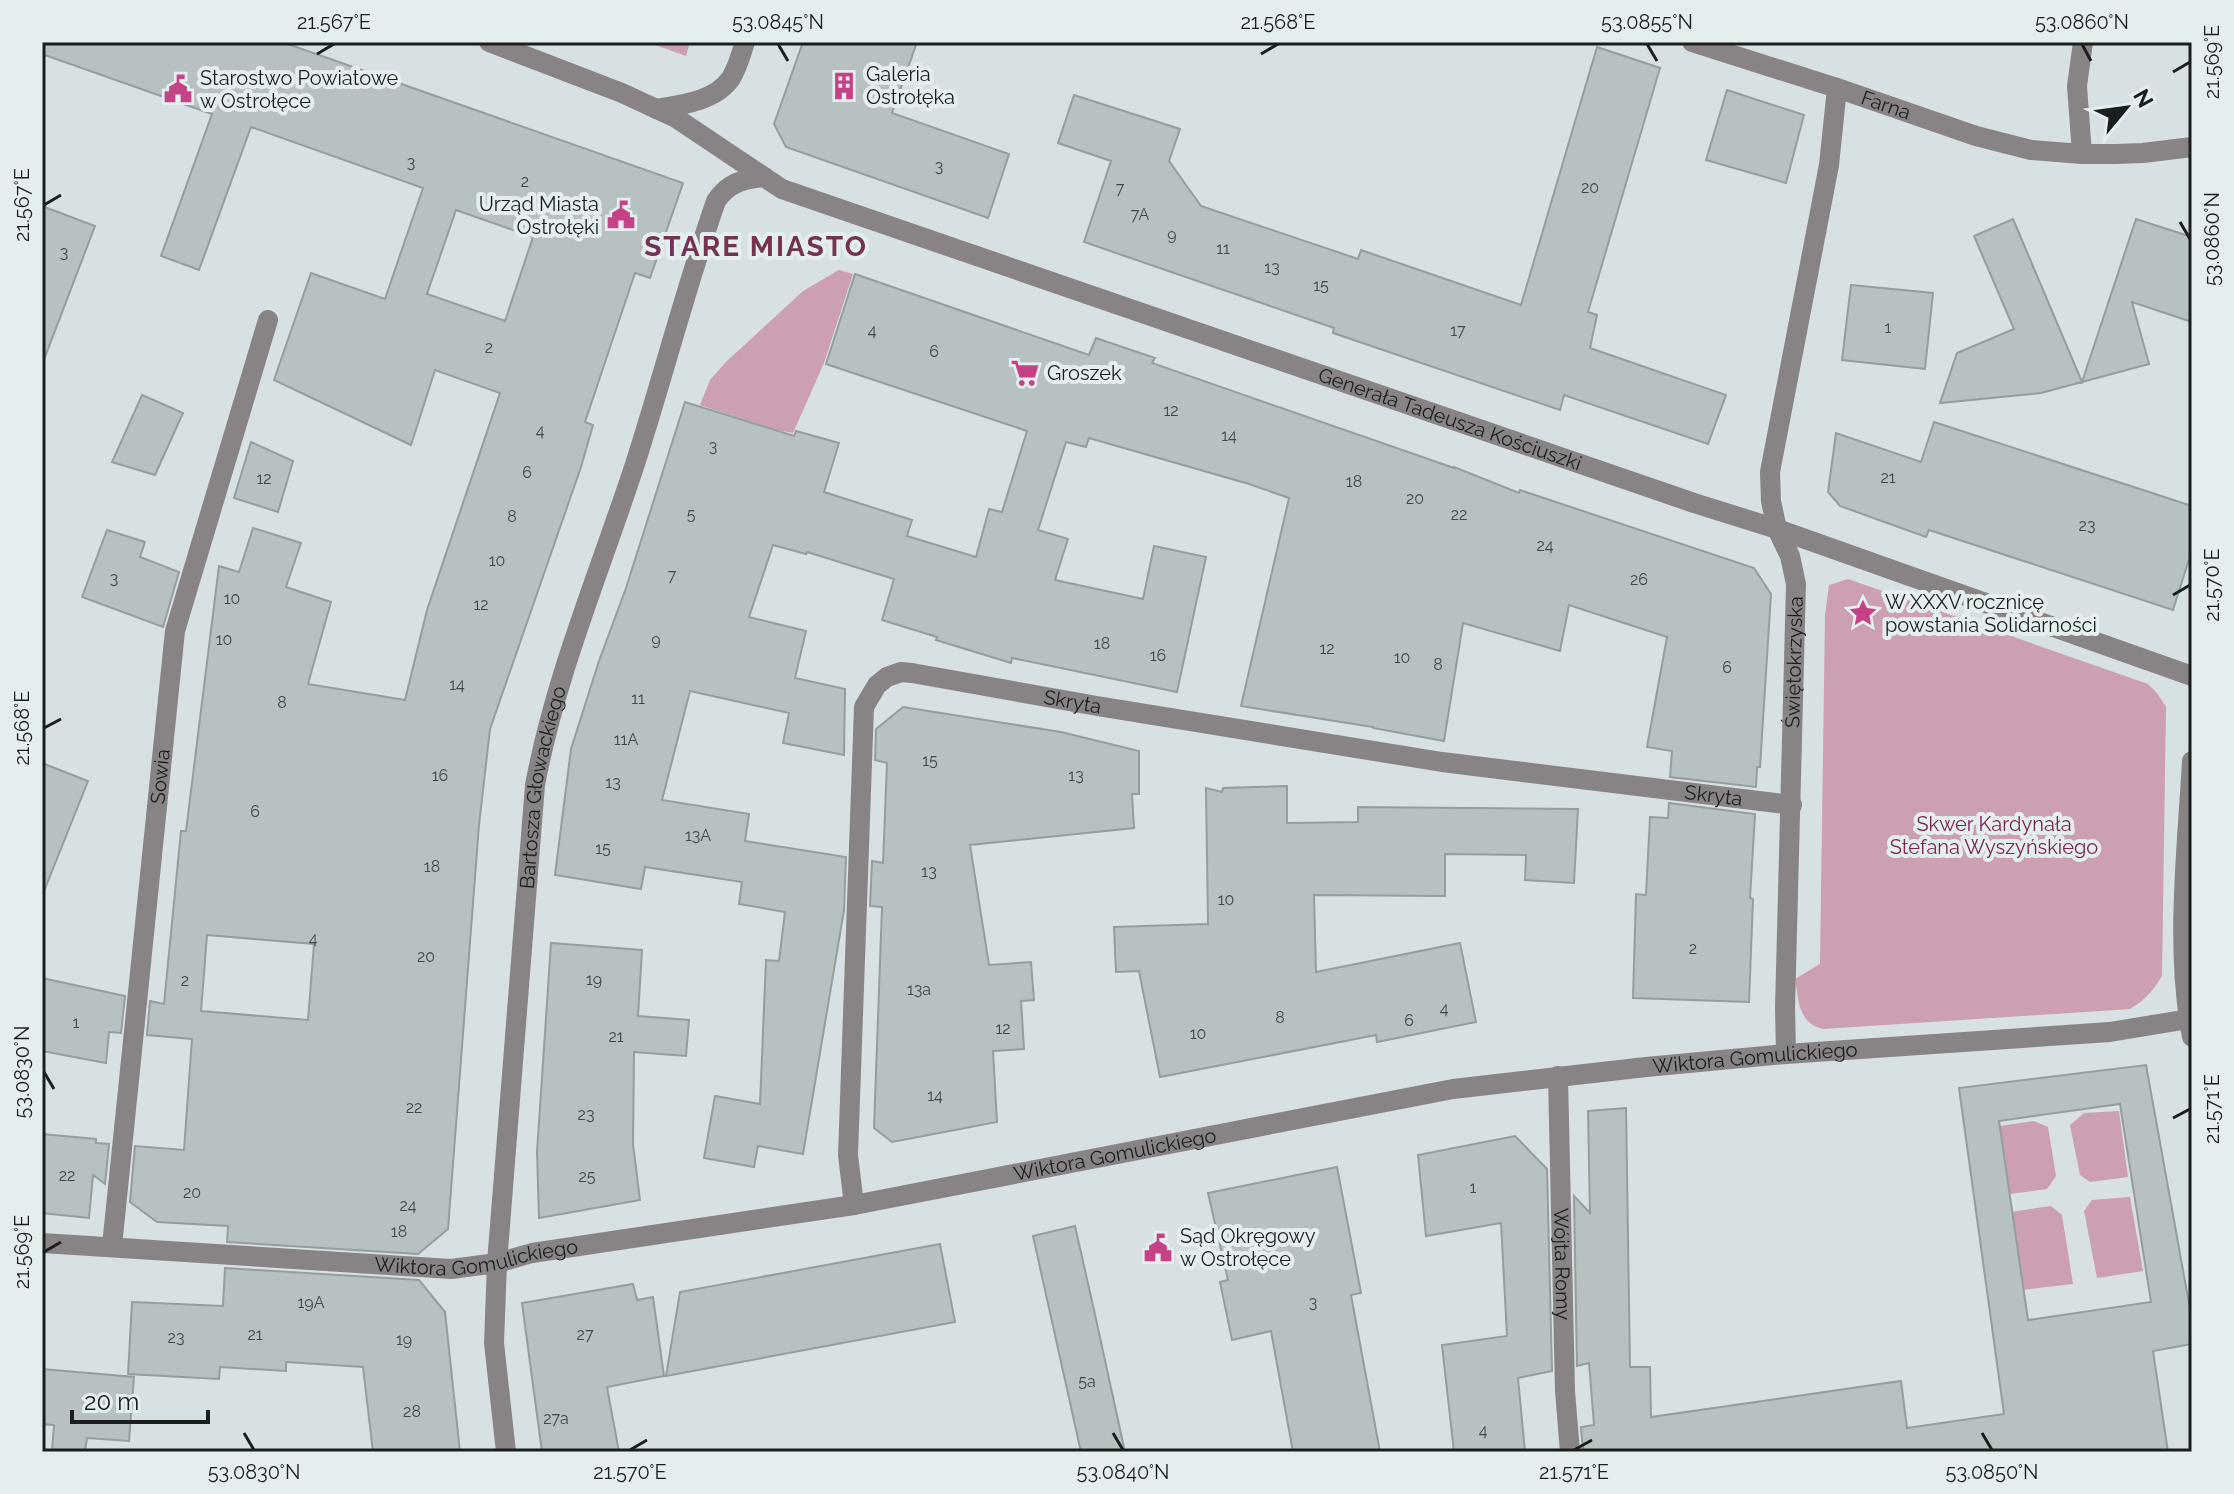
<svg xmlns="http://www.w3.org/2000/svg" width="2234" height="1494" font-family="Raleway,sans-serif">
<rect width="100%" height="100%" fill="#d7e0e2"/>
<path fill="#cc9fb2" d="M647,42h43l-4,14z
M839,270l14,4 -29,89 -31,70 -17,-3 -76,-25 10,-25 16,-18 77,-71z
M1848,579l300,105 9,9 9,14 -4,269c-9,15 -17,24 -32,33l-307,20c-25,-6 -24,-28 -28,-50l25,-15 5,-349 4,-30z
M2119,1111l9,66 -38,5 -10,-7 -10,-50 14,-12z
M2034,1121l14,6 8,49 -9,13 -37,5 -10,-68z
M2130,1197l13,74 -46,7 -13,-67 8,-11z
M2051,1206l11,9 11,69 -51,6 -11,-78z"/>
<path fill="#b8c1c2" stroke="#949d9f" stroke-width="2" fill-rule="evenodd" d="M42,42h240l401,141 -33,95 -15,-5 -50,149 8,3 -12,42 -91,262 -11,96 -31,404 -30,25 -191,-12 1,-16 -71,-4 -27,-20 5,-56 49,4 8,-111 -45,-4 3,-34 14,3 17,-173h5l33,-265 20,6 14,-44 48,15 -15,44 45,15 -23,82 97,16 22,-90 73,-217 -65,-23 -24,75 -137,-65 37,-107 74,26 38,-111 -172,-61 -52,143 -38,-14 51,-142 -170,-60zM456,210l77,27 -28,84 -78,-27zM207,935l107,9 -6,76 -107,-9z
M803,42h114l-25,71 117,41 -21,64 -202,-71 -12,-23z
M1597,47l63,21 -72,244 9,3 -7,33 136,47 -18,49 -144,-49 -4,15 -227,-77 1,-5 -250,-86 27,-81 -53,-18 16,-48 106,34 -11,32 32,45 157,53 3,-9 160,55z
M1727,90l77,25 -18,68 -80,-23z
M42,206l53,20 -50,131 -3,-1z
M2013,219l69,163 54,-163 56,18v85l-60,-20 17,62 -108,29 -101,10 17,-50 57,-24 -40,-93z
M855,274l234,81 7,-17 59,20 -3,5 302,105v-1l65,26 1,-3 234,78 17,26 -11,173h-3l-1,20 -86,-10 2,-26 -25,-4 20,-110 -98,-32 -9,46 -97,-28 -19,118 -71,-13v-1l-132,-21 48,-208 -40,-14 -160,-46 -3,9 -20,-5 -28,88 30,9 -13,41 88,19 11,-53 52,11 -29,135 -165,-34 -1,5 -75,-23 1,-3 -55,-17 12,-41 -87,-27 -1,2 -33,-9 -24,72 57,14 -11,47 50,11 -1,66 -61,-12 6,-30 -99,-22 -28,109 87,14 -4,27 101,16 -2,53 -41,244 -45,-8 -4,21 -50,-9 11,-62 45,8 6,-144 13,1 6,-49 -46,-8 3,-22 -97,-15 -4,22 -86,-14 16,-126 28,-88 27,-73 59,-186 109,34 2,-5 43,12 -15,49 88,28 -5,16 69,21 13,-48 13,3 25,-81 -201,-67z
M1851,285l82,8 -8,76 -83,-9z
M142,395l41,18 -28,62 -43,-13z
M1934,422l258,84v44l-19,60 -244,-80 -3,7 -86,-31 -12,-14 8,-59 85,29z
M251,442l42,19 -15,51 -44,-14z
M107,530l38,12 -5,15 39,15 -16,55 -81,-30z
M903,707l158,25 78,19v43h-7l2,34 -164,17 19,120 42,-3 3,38 -13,1 3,48 -31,2 4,71 -105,20 -18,-14 8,-221 -12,-1 2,-45 11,2 4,-100 -12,-3 1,-31z
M42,763l46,18 -44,110 -2,-1z
M1287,786v37l71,-1v-15l220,2 -4,74 -49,-3 1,-25 -81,-1v42l-131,-1 2,77 144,-29 16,79 -99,20 -1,-7 -216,42 -21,-106 -23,1 -2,-45 94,-3 -2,-136 16,4 1,-4z
M1669,803l86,11 -5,84 3,1 -4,103 -116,-4 3,-104 10,1 4,-78 18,1z
M551,943l91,7 -4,66 51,4 -3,36 -52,-4 -1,92 7,56 -101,18 -2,-66z
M42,978l83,18 -4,37 -12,-1 -3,31 -64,-12z
M2146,1065l46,255v24l-39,7 15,101h-585l-2,-25 13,-2 -5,-62 -12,3 -3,-170 16,17 -2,-102 38,-3 4,259h20l1,50 250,-36 6,47 97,-14 -45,-326zM2120,1104l31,198 -123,18 -29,-199z
M42,1134l54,5v4l13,1 -4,40 -12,-9 -4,43 -47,-5z
M1515,1136l32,33 5,202 -34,7 7,74h-71l-12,-107 65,-9 -6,-113 -75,13 -8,-81z
M1337,1167l24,126 -10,2 29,157h-87l-22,-121 -39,9 -12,-58 8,-2 -20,-87z
M1075,1226l19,84 31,142h-44l-48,-216z
M940,1244l15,78 -289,54 14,-84z
M225,1268l194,12 26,32 15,140h-87l-10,-85 -77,-5v9l-66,-4 -1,12 -91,-5 4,-72 91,4z
M633,1284l4,16 16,-3 11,79 -57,11 12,65h-77l-20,-149z
M42,1369l92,8 -5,64 -42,-3 -2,14h-33l2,-27 -12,-1z"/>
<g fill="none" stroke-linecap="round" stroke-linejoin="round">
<g stroke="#888486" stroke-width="20">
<path id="s1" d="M489,42l133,51 54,25 106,71 912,314 83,26 415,147"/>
<path id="s2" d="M1692,42l145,46 139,48 55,14 51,4h34l27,-1 49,-6"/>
<path d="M656,109c25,-4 60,-8 75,-31 7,-11 10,-24 14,-36"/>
<path d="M2082,154l-5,-68 6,-44"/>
<path d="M2192,761c-5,91 -17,186 0,276"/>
<path id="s3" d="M1786,1054l-1,-46 11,-424 -6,-28 -13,-27 -6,-28 -1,-29 59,-307 8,-77"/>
<path id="s4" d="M1558,1076l7,315 5,61"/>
<path id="s5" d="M854,1205l-6,-50 16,-448 13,-22 10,-8 14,-5 11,1 185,33 345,56 350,43"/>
<path id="s6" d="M42,1243l409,26 46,-6 35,-10 322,-48 599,-116 193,-22 140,-13 324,-22 79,-13"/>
<path id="s7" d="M112,1246l63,-615 93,-311"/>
<path id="s8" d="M506,1452l-12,-109 3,-80 38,-478c21,-111 65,-214 100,-321 28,-87 51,-177 81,-263 12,-18 27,-22 48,-24"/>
</g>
</g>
<path fill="none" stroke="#1a1e1e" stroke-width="3" d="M778,44l10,17M1647,44l10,17M2082,44l9,17M317,54l17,-10M1261,54l17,-10M2173,72l17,-10M44,205l17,-10M2180,222l10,17M2173,595l17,-10M44,728l17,-9M44,1072l10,17M2173,1118l17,-9M44,1252l17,-10M244,1433l10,17M1113,1433l10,17M1982,1433l10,17M630,1450l17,-10M1574,1450l18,-10"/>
<defs>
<symbol id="building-bare" viewBox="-9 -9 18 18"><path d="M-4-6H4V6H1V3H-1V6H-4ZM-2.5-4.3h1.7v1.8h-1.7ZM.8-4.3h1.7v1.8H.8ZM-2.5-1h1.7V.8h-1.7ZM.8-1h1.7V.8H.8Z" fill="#c64286" stroke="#e4eeef" stroke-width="2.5" paint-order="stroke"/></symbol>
<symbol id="civic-bare" viewBox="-9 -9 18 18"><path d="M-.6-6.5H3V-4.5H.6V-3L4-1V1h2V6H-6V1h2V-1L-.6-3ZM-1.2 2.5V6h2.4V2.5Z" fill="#c64286" stroke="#e4eeef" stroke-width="2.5" paint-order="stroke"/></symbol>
<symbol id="supermarket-bare" viewBox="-9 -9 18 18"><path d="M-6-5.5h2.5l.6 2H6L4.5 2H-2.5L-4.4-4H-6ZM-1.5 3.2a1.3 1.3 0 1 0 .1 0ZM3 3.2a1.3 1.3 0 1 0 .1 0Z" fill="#c64286" stroke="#e4eeef" stroke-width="2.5" paint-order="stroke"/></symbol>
<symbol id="sight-bare" viewBox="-9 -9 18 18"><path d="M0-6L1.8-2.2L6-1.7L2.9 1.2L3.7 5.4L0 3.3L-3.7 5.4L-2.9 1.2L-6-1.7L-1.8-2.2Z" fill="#c64286" stroke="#e4eeef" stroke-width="2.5" paint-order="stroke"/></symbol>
</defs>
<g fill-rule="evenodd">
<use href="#building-bare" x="824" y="66" width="40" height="40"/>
<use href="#civic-bare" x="158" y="69" width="40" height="40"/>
<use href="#civic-bare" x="601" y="195" width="40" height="40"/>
<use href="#supermarket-bare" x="1005" y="353" width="40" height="40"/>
<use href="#sight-bare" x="1843" y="593" width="40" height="40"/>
<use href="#civic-bare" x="1138" y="1228" width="40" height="40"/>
</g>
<g text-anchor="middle" stroke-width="8" stroke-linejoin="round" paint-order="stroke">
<g font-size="16" fill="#424747">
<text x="411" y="168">3</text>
<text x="939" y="172">3</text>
<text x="525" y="187">2</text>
<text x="1590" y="193">20</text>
<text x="1120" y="194">7</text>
<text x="1140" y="220">7A</text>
<text x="1172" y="240">9</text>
<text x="1223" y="254">11</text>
<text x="64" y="258">3</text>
<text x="1272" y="273">13</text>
<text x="1321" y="291">15</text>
<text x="1888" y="333">1</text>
<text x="872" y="336">4</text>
<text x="1458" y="336">17</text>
<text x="489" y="353">2</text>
<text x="934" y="357">6</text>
<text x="1171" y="416">12</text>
<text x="540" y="436">4</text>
<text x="1229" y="441">14</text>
<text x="713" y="452">3</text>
<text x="527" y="478">6</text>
<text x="1888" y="483">21</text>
<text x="264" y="484">12</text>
<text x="1354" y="487">18</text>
<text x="1415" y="504">20</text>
<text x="691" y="520">5</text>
<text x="1459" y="520">22</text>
<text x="512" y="522">8</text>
<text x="2087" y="531">23</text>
<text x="1545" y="551">24</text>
<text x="497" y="566">10</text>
<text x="672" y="581">7</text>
<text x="114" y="584">3</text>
<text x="1639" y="585">26</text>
<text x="232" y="604">10</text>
<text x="481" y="610">12</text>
<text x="224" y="645">10</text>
<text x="656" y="645">9</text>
<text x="1102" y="649">18</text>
<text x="1327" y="654">12</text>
<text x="1158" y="661">16</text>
<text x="1402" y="663">10</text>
<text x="1438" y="670">8</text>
<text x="1727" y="673">6</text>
<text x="457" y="690">14</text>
<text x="638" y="704">11</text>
<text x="282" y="708">8</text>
<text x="626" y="745">11A</text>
<text x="930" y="766">15</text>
<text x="440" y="781">16</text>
<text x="1076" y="781">13</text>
<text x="613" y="788">13</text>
<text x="255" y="817">6</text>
<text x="698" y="841">13A</text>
<text x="603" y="854">15</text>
<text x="432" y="872">18</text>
<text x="929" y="877">13</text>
<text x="1226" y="905">10</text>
<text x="313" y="944">4</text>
<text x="1693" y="954">2</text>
<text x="426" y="962">20</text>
<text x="594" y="985">19</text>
<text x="185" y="986">2</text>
<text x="919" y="995">13a</text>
<text x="1444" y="1014">4</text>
<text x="1280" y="1023">8</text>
<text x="1409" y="1026">6</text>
<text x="76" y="1028">1</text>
<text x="1003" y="1034">12</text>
<text x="1198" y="1039">10</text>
<text x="616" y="1042">21</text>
<text x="935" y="1101">14</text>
<text x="414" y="1113">22</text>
<text x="586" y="1120">23</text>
<text x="67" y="1181">22</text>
<text x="587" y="1182">25</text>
<text x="1473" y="1193">1</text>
<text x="192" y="1198">20</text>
<text x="408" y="1211">24</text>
<text x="399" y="1237">18</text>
<text x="311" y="1308">19A</text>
<text x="1313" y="1308">3</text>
<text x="255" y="1340">21</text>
<text x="585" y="1340">27</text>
<text x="176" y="1343">23</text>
<text x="404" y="1345">19</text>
<text x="1087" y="1387">5a</text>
<text x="412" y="1417">28</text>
<text x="556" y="1424">27a</text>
<text x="1483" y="1436">4</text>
</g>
<g font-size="20" fill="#1a1e1e" stroke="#e4eeef" text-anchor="start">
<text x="866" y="81">Galeria<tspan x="866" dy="23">Ostrołęka</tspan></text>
<text x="200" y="85">Starostwo Powiatowe<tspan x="200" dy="23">w Ostrołęce</tspan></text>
<text x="599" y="211" text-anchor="end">Urząd Miasta<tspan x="599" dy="23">Ostrołęki</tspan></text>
<text x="1047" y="380">Groszek</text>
<text x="1885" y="609">W XXXV rocznicę<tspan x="1885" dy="23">powstania Solidarności</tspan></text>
<text x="1180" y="1243">Sąd Okręgowy<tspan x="1180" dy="23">w Ostrołęce</tspan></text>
</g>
<g font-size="20" fill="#1a1e1e" stroke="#e4eeef">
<text dy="7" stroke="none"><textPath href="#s2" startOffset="204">Farna</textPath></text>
<text dy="7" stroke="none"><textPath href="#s1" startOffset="1036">Generała Tadeusza Kościuszki</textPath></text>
<text dy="7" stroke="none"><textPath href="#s3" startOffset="392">Świętokrzyska</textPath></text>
<text dy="7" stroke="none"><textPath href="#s5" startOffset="726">Skryta</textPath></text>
<text dy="7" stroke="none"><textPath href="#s7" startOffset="472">Sowia</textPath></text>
<text dy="7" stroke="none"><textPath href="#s8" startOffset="668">Bartosza Głowackiego</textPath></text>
<text dy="7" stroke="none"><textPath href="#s5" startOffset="1374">Skryta</textPath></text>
<text dy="7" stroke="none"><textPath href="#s6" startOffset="1732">Wiktora Gomulickiego</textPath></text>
<text dy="7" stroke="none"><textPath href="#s6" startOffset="1084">Wiktora Gomulickiego</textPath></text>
<text dy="7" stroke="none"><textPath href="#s6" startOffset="436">Wiktora Gomulickiego</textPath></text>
<text dy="7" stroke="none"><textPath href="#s4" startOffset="188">Wójta Romy</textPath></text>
</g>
<g font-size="20" fill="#792450" stroke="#e4eeef">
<text x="1994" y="831">Skwer Kardynała<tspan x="1994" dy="23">Stefana Wyszyńskiego</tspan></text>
</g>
<g font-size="28" font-weight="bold" letter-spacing="2" fill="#753353" stroke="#e4eeef">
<text x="756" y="256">STARE MIASTO</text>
</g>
</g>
<rect width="2234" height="1494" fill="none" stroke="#e4eeef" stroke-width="88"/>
<g transform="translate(2126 108) rotate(61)" stroke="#e4eeef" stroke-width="6" paint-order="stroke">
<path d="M0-6L14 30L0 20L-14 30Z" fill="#1a1e1e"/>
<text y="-12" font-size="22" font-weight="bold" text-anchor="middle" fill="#1a1e1e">N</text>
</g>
<path d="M72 1410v12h136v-12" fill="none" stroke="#1a1e1e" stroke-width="4"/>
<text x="84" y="1410" font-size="24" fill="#1a1e1e" stroke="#e4eeef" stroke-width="6" paint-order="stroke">20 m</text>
<rect x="44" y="44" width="2146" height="1406" fill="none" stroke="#1a1e1e" stroke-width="3"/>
<g font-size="20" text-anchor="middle" fill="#1a1e1e">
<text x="334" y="29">21.567°E</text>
<text x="778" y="29">53.0845°N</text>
<text x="1278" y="29">21.568°E</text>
<text x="1647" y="29">53.0855°N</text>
<text x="2082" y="29">53.0860°N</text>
<text transform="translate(2212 62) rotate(-90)" y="7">21.569°E</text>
<text transform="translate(22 205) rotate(-90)" y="7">21.567°E</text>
<text transform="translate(2212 239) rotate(-90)" y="7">53.0860°N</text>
<text transform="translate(2212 585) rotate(-90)" y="7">21.570°E</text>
<text transform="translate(22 728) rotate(-90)" y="7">21.568°E</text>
<text transform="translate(22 1072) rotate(-90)" y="7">53.0830°N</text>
<text transform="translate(2212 1109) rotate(-90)" y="7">21.571°E</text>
<text transform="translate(22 1252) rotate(-90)" y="7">21.569°E</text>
<text x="254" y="1479">53.0830°N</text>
<text x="630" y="1479">21.570°E</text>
<text x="1123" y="1479">53.0840°N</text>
<text x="1574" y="1479">21.571°E</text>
<text x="1992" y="1479">53.0850°N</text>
</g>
</svg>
